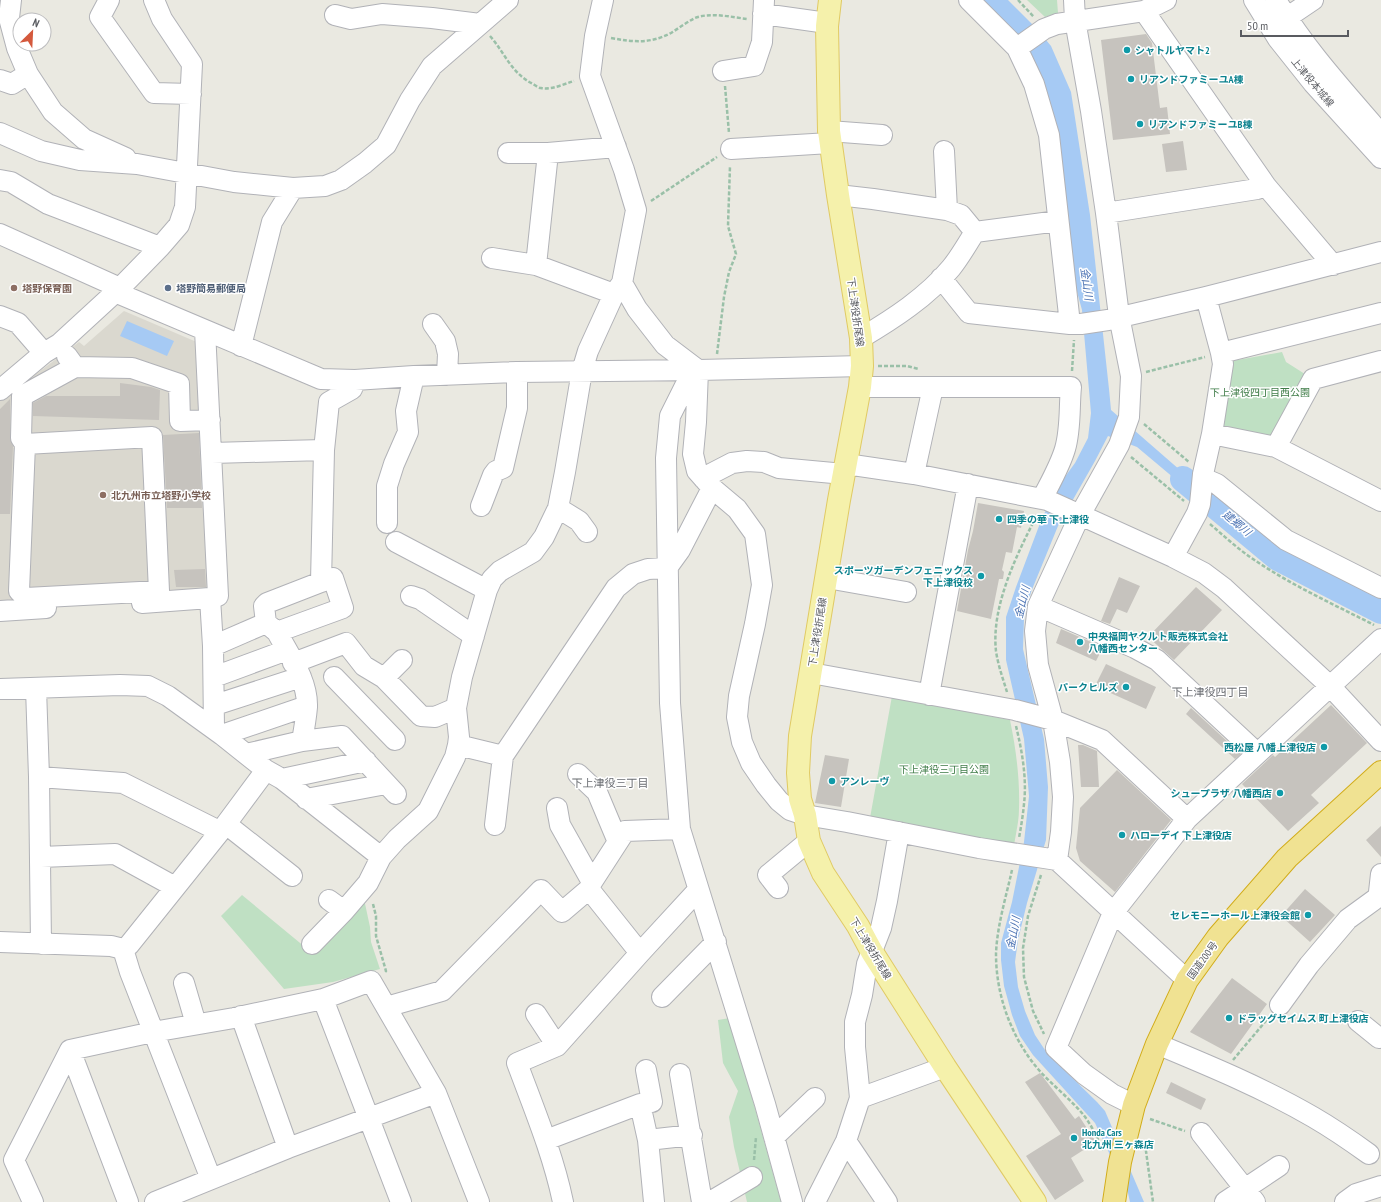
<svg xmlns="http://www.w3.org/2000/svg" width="1381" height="1202" font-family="'PT Sans Narrow','Noto Sans JP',sans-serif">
<rect width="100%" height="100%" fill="#eae9e1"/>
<path fill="#dad8cf" d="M124,311l75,32 12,247 -211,11v-200l79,-59 5,4z"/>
<path fill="#bfe0c3" d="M1027,0h30l1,13 -13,4z
M1282,352l4,10 22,14 -31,57 -7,4 -50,-12 12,-64z
M892,696l118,24c6,29 10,59 9,89 0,12 -3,24 -5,36l-144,-27z
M242,895l69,57 53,-53 6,28 1,15 9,27 -47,13 -49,7 -63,-73z
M730,1018l51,184h-34l-13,-55 -5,-30 9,-26 -15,-28 -5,-43z"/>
<path fill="#a6caf4" d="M980,0h28l28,28 15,18 20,46 19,123 19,174 2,21 85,74 -3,10 -56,-47 -29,-11 -13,25 -37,65 -27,66 -7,27 -1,30 21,90 4,48 -2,53 -19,63 -9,37 -3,22 3,25 7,24 10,24 12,18 50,49 8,9 39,91h-14l-2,-9 -33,-70 -62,-68 -13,-19 -8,-21 -8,-29 -3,-26v-17l11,-41 12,-60 5,-46 -5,-57 -18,-79v-43l10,-30 26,-69 17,-33 16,-22 13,-25 3,-25 -9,-103 -9,-33 -18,-152z
M127,321l47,20 -7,15 -47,-20z"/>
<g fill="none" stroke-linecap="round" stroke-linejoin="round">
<path stroke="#a6caf4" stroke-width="26" d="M1183,479l95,79 103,53"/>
</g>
<path fill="#c6c3be" d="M1146,34l6,9 8,65 7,-1 3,27 -57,6 -12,-100z
M1183,141l4,29 -21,2 -4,-28z
M120,383l31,4 9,3 -1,30 -126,-4v-13l13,-7h74z
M10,399v39l3,8 -3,68h-10v-105z
M199,433l3,75h-35l-4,-73z
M978,503l46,8 -3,17 -4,-1 -5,26 -6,-1 -4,18 2,2 -1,7h-4l-8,40 -34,-8 11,-61 5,-19z
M205,569l1,18h-30l-2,-17z
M1119,577l21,9 -13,27 -10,-4 -7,15 -9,-3z
M1196,587l26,23 -48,50 -26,-23z
M1061,629l42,18 -7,14 -40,-18z
M1106,664l50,23 -10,22 -51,-23z
M1331,705l36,38 -56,52 8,8 -31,28 -46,-47 31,-29 2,2z
M1191,708l50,46 -6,5 -49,-45z
M1078,745h5l14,6 2,36h-18z
M825,755l24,4 -8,48 -26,-4z
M1117,770l54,50 -56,72 -35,-31 -4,-13 4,-40z
M1381,826v31l-15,-17z
M1305,889l30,26 -25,27 -29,-26z
M1232,978l35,26 -36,50 -41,-22z
M1040,1073l35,46 4,-3 17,26 -25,16 13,23 -29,19 -29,-44 35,-22 -36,-52z
M1171,1082l35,17 -5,11 -35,-17z"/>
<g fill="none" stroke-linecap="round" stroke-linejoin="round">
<defs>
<path id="minor" d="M11,0l-2,18 8,30 11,26 25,38 31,27 42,19
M109,0l-9,17 54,76 37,1
M969,0l48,48 17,36 15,51 21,189
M1074,0l1,20 16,91 15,102 13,103 12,60 -2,41 -10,28 -39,70 -42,91 -3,25 3,34 15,55 7,42 3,35 -2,35 -4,28 130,120
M1254,0l24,39 35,44 68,75
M1276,0c29,49 68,91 105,134
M1144,11l122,175 67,79
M763,14l64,9
M335,15l16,4 31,-5 50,4 48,6
M1276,25l37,-25
M1017,48l27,-19 13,-5 87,-13 22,-11
M723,71l31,-5 8,-24 2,-42
M0,80l12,4 16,-10
M829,131l53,4
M0,133l41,18 39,9 57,4 97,18 59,6 32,-2 16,-6 24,-17 21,-18 24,-45 22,-34 76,-66
M731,149l99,-6
M944,151l3,59
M508,153h40
M0,180l11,2 37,22 112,43
M838,195l35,4 74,11 14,5 14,17
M1106,213l151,-24 9,-3
M0,234l120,54
M492,258l44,7
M941,278l28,35 101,11h11l27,-4 98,-23 175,-45
M622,283l15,26 28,36 33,25 -2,52 -3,32 4,17 15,17 25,21 18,25 7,51 -7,39 -16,72 -2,21 5,25 9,21 15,22 13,16 11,9 15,5 42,7 132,26 78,12
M115,292l206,87 34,1 59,-4 103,-4 181,-2 164,-4
M614,294l-78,-29 12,-112 68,-6
M0,316l18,7 26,30
M433,324l12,17 3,13 -1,21
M205,330l13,266 -8,2
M861,338c32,-19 66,-41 90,-70 9,-11 16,-24 24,-36l83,-11
M241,346l31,-124 21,-34
M1221,353l160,-40
M67,356l8,11 57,1 47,16 1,37 30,-1
M698,370l-13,16 -15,30 -4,42 4,245 10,126 85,275 27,98
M860,387h211c-2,20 0,42 -6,62 -5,17 -15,34 -23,50
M0,390l44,-37 15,-9 61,-56 40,-41 19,-22 6,-18 7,-143 -30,-45 -8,-19
M1212,434l64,13 105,54
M25,444l127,-7 7,154 -133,7 -7,-7 6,-147 -4,-6 1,-42 53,-29
M1276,447l37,-68 68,-18
M212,453l112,-3
M846,464l68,10 133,26 126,57 31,16 20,15 106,98 51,55
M914,474l19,-87
M703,478l29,-15 15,-2 17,1 15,6 65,6
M1203,478l14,6 69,56 95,48
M481,506l12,-31 3,-4 7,-3 14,-60v-36
M558,508l21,13 8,11
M387,523v-37l7,-22 14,-32 -2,-21 8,-35
M396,542l91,48
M1173,557l24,-44 3,-9 3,-30 9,-40 11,-70 -2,-11 -15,-56
M827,578l79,14
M411,596l9,3 54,37
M142,603l68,-5 3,48 1,83
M1038,606l97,42 22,12 100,93
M0,611l46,-3
M277,632l-11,-9 -2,-17 3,-3 54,-21
M213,646l53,-23
M402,660l-18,18 37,38 14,1 21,-9
M293,663l53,-20 18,23 20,12
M811,673l204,37 38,10 49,20 85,79
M214,677l73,-27
M334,677l61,63
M36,688l3,89 2,167
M0,689l120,-4 28,1 20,10 54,39 44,35 16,9 99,78
M929,695l39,-211
M215,705l86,-28
M222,735l85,-29
M302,741c2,-11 4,-23 5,-34 1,-27 -18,-52 -30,-75l66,-24 -10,-30 -12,4 3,-132 5,-48 23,-13 3,-9
M458,745l45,11 -8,69
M246,754l56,-13 40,-5 54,58
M503,756l113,-168 17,-14 15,-5 19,-1 13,-18 32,-62
M578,774l19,18 21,50
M39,777l84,6 96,48
M282,779l84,-18
M306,799l80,-15
M557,808l3,17 32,57
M226,824l66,52
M41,857l74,-3 60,33
M1381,874l-2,18 2,3
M778,888l-10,-13 41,-34
M589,889l51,64
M329,900l15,11
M0,942l111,4 12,3 6,-4 97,-121 40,-54
M312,944l32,-33 24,-28 13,-26 16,-18 31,-28 27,-54 3,-12 1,-8 -3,-29 6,-31 25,-87 5,-11 8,-8 33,-19 11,-15 14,-29 7,-36 17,-101 6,-20 26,-57 8,-11 14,-73 -12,-40 -34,-94 5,-40 8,-36
M123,949l7,23 81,207
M184,983l12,41
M662,997l54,-55
M323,999l78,203
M1280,1005l29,-40 39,-46 33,-24
M386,1007l56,-16 99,-101 21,22 27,-23 3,-7 33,-51 55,-2
M536,1014l21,32
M241,1016l47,132
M1358,1021l21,17
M1157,1044c53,22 106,44 156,73 19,11 38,24 56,37
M680,1074l22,128
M860,1098l85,-31
M640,1104l12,-2 -6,-32
M1134,1105l-22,-11 -28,-20 -28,-26 57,-135 74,-94 194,-180
M1201,1133l54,69
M774,1137l41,-39
M546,1140l94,-36 8,36 6,62
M648,1140l44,-5
M846,1141l41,61
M33,1202l-19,-42 56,-110
M128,1202l-58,-152 83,-18 81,-14 89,-19 48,-18 65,112 43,109
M155,1202l133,-54 148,-55
M563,1202c-10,-48 -29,-93 -46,-139l40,-17 83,-93 58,-63
M710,1202l42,-25
M815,1202l31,-61 14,-43 -5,-51v-25l7,-27 5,-31 14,-36 6,-27 12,-69
M1225,1202l54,-36
M1345,1202l11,-8 25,-8"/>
<path id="major" d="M830,0l-3,26 2,105 9,64 23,143 1,28 -2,21 -21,113 -39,236 -2,37 2,26 5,16 4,26 14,32 35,53 14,26 73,115 90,135"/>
<path id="highway" d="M1114,1202l6,-40 14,-57 23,-61 30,-64 31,-43 69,-79 94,-86"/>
</defs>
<use href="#minor" stroke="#b1b2b7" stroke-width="22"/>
<use href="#major" stroke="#e0ca64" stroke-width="24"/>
<use href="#highway" stroke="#d2ac19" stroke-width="24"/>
<path stroke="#9ac0a8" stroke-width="2.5" stroke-dasharray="4 2" stroke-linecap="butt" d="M1018,0l16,17
M490,36c15,17 21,37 43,48 2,1 5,4 8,4 11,2 23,-4 33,-7
M611,38c22,4 39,6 60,-5 8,-5 16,-11 24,-15 16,-6 36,-1 52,1
M725,86l4,47
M651,201l66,-44
M717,354l7,-57 5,-25 7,-18 -8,-28 2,-60
M878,366h29l12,3
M1072,371l2,-31
M1146,372l59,-15
M1144,424l45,38
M1131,457l53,44
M1210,524c14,12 28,25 43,35 38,26 80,45 121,66
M1007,692c-4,-13 -9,-27 -11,-41 -5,-45 21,-97 41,-136
M1016,726c6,25 11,52 8,78 -1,11 -3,23 -5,34
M1012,870c-6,27 -15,56 -16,84 0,41 15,83 42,115 13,15 30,28 43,43 10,11 16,26 23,39
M1041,875l-13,41 -5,32 1,29 9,34 11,23
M373,904l3,12v20l10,35 -1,1
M1233,1060l37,-44
M1150,1119l35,12
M1145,1144l8,58
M754,1160l2,-23"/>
<use href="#minor" stroke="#fff" stroke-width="20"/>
<use href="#major" stroke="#f5f1ab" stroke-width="22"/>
<use href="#highway" stroke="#f0e292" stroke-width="22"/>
</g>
<g fill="#0f9aa8" stroke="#fff" stroke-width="1.5">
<circle cx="1127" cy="50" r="4"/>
<circle cx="1131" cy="79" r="4"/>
<circle cx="1140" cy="124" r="4"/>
<circle cx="999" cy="519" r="4"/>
<circle cx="981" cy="576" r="4"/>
<circle cx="1080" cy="642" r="4"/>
<circle cx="1126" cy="687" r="4"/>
<circle cx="1324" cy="747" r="4"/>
<circle cx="832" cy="781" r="4"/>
<circle cx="1280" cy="793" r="4"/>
<circle cx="1122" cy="835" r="4"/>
<circle cx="1308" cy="915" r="4"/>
<circle cx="1229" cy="1018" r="4"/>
<circle cx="1074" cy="1138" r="4"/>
</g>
<g fill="#8d6e63" stroke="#fff" stroke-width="1.5">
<circle cx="14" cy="288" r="4"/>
<circle cx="103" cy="495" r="4"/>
</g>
<circle fill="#5c6f8a" stroke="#fff" stroke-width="1.5" cx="168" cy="288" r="4"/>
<g text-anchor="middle" stroke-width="3" stroke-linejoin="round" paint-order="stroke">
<g font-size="10" font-weight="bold" fill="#0d838f" stroke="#fff" text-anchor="start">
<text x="1135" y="54">シャトルヤマト2</text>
<text x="1139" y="83">リアンドファミーユA棟</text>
<text x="1148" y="128">リアンドファミーユB棟</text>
<text x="1007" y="523">四季の華 下上津役</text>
<text x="973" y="574" text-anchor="end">スポーツガーデンフェニックス<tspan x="973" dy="12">下上津役校</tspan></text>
<text x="1088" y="640">中央福岡ヤクルト販売株式会社<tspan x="1088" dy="12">八幡西センター</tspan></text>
<text x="1118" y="691" text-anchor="end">パークヒルズ</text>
<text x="1316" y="751" text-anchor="end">西松屋 八幡上津役店</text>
<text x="840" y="785">アンレーヴ</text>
<text x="1272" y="797" text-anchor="end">シュープラザ 八幡西店</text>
<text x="1130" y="839">ハローデイ 下上津役店</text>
<text x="1300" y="919" text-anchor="end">セレモニーホール上津役会館</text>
<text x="1237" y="1022">ドラッグセイムス 町上津役店</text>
<text x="1082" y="1136">Honda Cars<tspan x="1082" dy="12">北九州 三ヶ森店</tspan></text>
</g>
<g font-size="10" fill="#595b60" stroke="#fff">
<text transform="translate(1313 82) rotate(50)" y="4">上津役本城線</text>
<text transform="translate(856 312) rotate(82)" y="4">下上津役折尾線</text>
<text transform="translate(817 632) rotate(-81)" y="4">下上津役折尾線</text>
<text transform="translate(871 948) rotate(59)" y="4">下上津役折尾線</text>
<text transform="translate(1202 960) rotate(-54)" y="4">国道200号</text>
</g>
<g font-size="10" font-weight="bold" fill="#785e54" stroke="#fff" text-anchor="start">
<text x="22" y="292">塔野保育園</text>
<text x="111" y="499">北九州市立塔野小学校</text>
</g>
<g font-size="10" font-weight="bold" fill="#4e5e75" stroke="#fff" text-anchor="start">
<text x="176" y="292">塔野簡易郵便局</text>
</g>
<g font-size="10" fill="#3d7b46" stroke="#fff">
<text x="1260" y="396">下上津役四丁目西公園</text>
<text x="944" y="773">下上津役三丁目公園</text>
</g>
<g font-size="11" font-style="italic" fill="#4d74b4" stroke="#fff">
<text transform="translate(1087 284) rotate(82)" y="4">金山川</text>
<text transform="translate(1237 523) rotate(40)" y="4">建郷川</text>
<text transform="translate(1022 602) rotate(-76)" y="4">金山川</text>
<text transform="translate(1013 933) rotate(-79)" y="4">金山川</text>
</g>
<g font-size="11" fill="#6a6d72" stroke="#fff">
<text x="1210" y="696">下上津役四丁目</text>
<text x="610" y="787">下上津役三丁目</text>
</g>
</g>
<g transform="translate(32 32) rotate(24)"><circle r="19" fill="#ffffff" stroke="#bdbdbf"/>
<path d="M0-3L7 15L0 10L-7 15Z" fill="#d4593d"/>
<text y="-6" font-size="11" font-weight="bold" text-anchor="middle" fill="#595b60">N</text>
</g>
<path d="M1241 30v6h107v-6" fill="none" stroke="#595b60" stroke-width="2"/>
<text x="1247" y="30" font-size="12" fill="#595b60" stroke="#ffffff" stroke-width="3" paint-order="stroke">50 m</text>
</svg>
